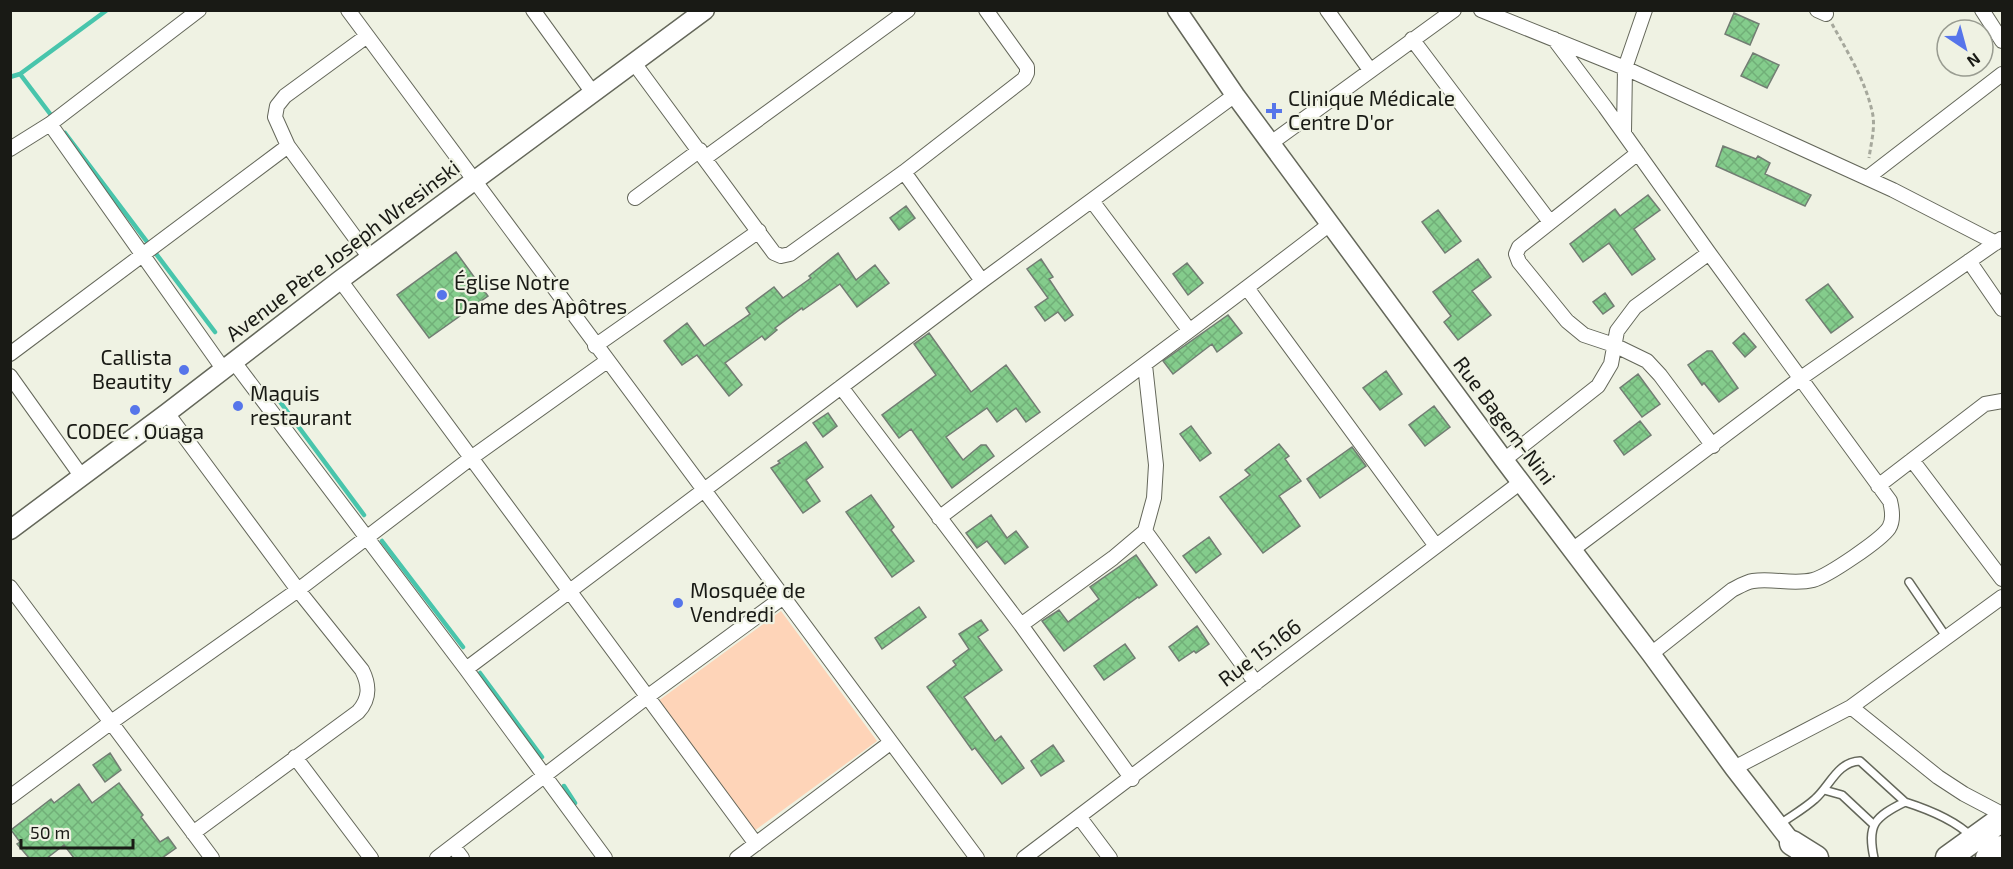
<svg xmlns="http://www.w3.org/2000/svg" width="2013" height="869" font-family="'Exo 2',sans-serif">
<defs>
<pattern id="building-cross-hatch" width="8" height="8" patternUnits="userSpaceOnUse" patternTransform="scale(1.5)"><rect width="8" height="8" fill="#84cc8c"/><path d="M0 0l8 8M0 8l8-8" fill="none" stroke="#71af78"/></pattern>
</defs>
<rect width="100%" height="100%" fill="#eff2e3"/>
<path fill="#fed4b8" d="M781,611l96,130 -127,93 -96,-130z"/>
<g fill="none" stroke-linecap="round" stroke-linejoin="round">
<path stroke="#48c5ac" stroke-width="4.5" d="M20,74l34,45
M10,77l10,-3 87,-64
M65,133l150,199
M272,391l92,124
M382,541l81,106
M480,673l62,84
M564,786l11,17"/>
</g>
<path fill="url(#building-cross-hatch)" stroke="#727d73" stroke-width="1.5" d="M1734,13l25,11 -9,21 -25,-11z
M1753,53l26,12 -12,23 -26,-12z
M1723,146l33,13 2,-3 12,7 -5,11 46,21 -6,11 -89,-40z
M1648,195l12,15 -26,19 21,30 -23,16 -23,-32 -26,19 -13,-18 45,-35 5,7z
M906,206l9,12 -16,12 -9,-12z
M1438,210l23,31 -16,12 -23,-31z
M456,252l32,44 -59,42 -32,-43z
M838,253l18,27 19,-15 14,18 -32,24 -17,-23 -37,26 -1,-2 -27,20 2,2 -12,10 -3,-4 -37,27 17,22 -13,11 -32,-41 -15,10 -18,-24 23,-18 17,23 46,-32 -4,-6 28,-21 9,11 28,-20 -2,-2z
M1041,259l12,18 -4,2 24,36 -8,6 -7,-9 -13,9 -10,-14 13,-9 -21,-29z
M1478,259l13,18 -19,14 19,24 -33,25 -14,-18 7,-6 -18,-24z
M1187,263l16,20 -15,12 -15,-21z
M1828,284l25,33 -22,16 -25,-33z
M1605,293l9,13 -11,8 -10,-12z
M1228,315l14,18 -25,19 -5,-8 -39,30 -10,-13z
M929,333l42,59 35,-27 34,47 -14,10 -10,-14 -19,14 -10,-14 -41,29 17,23 18,-15h5l8,11 -42,32 -41,-59 -12,9 -17,-23 54,-40 -22,-31z
M1744,333l12,14 -11,10 -12,-14z
M1707,351h5l26,37 -19,14 -15,-19 -2,2 -14,-20z
M1386,371l16,23 -22,16 -17,-22z
M1638,374l22,30 -18,13 -22,-29z
M1434,406l16,21 -25,19 -16,-21z
M828,413l9,13 -14,11 -10,-14z
M1640,421l11,14 -27,20 -10,-14z
M1191,426l20,27 -11,8 -20,-27z
M806,442l17,25 -17,13 14,21 -17,12 -32,-45 9,-5 -2,-2z
M1279,444l10,12 -4,3 16,22 -22,15 21,30 -37,27 -43,-56 30,-22 -5,-5z
M1352,447l14,19 -46,32 -13,-19z
M871,495l23,32 -3,3 23,31 -22,16 -46,-65z
M991,515l16,23 9,-7 12,16 -23,17 -18,-23 -10,7 -11,-15z
M1209,537l12,17 -25,19 -13,-17z
M1136,555l21,30 -18,13 -1,-1 -74,54 -22,-30 17,-11 9,12 31,-23 -9,-12z
M919,607l7,10 -44,32 -7,-11z
M981,620l7,10 -10,7 24,33 -38,27 31,44 6,-5 23,32 -22,16 -27,-36 -3,2 -45,-63 29,-22 -3,-4 16,-12 -10,-15z
M1197,626l12,18 -13,9 -2,-2 -15,10 -10,-14z
M1125,644l10,14 -31,22 -10,-14z
M1053,745l11,16 -23,15 -10,-15z
M110,753l11,17 -16,12 -12,-17z
M119,783l24,32 -2,2 19,25 8,-5 8,11 -14,10h-88l-10,-13 -17,13h-18l-12,-14 3,-2 -9,-12 40,-31 3,4 25,-19 13,19z"/>
<g fill="none" stroke-linecap="round" stroke-linejoin="round">
<defs>
<path id="service" d="M1909,582l38,56
M1824,790l18,5 31,29
M1780,824c11,-8 24,-15 35,-25 15,-13 22,-37 45,-38l45,41
M1874,858c-7,-33 0,-41 31,-56 22,7 50,18 67,35"/>
<path id="minor" d="M348,10l629,848
M533,10l60,83
M1327,10l43,60
M1481,10l144,58 268,122 103,53
M1817,10l9,4
M1982,10l20,31
M367,36l-82,60 -8,10 -2,11 13,29 82,112
M1412,39l138,183
M1554,39l51,68 104,146 181,248c2,8 4,19 -1,27 -8,12 -61,48 -76,52 -19,5 -40,-2 -60,1 -7,1 -15,6 -21,9l-81,64
M634,63l140,190 7,3 9,-2 114,-82 120,-93 3,-6v-6l-41,-57
M50,124l174,246
M1624,132l1,-64 20,-58
M1271,143l183,-133
M10,149l40,-25 149,-114
M1638,153l-119,94 -3,7 3,8 48,59 17,14 30,10 33,16 13,14 53,71
M705,158l203,-148
M904,172l78,109
M1867,178l135,-104
M635,198l65,-48
M1092,201l97,129
M1969,261l33,48
M340,280l416,564
M1247,288l189,258
M595,346l164,-115
M10,354l278,-208
M234,362l232,307 139,189
M10,376l72,101
M841,387l180,238 111,154
M167,413l131,177 64,80c8,16 8,29 -4,42l-165,121
M1504,460l94,-74 13,-22 6,-33 18,-24 74,-54
M1912,460l90,119
M1878,486l107,-82 17,-3
M939,518c130,-99 262,-194 391,-294
M1145,531l111,152
M1572,550l229,-172 200,-139
M10,587l202,271
M1021,625l92,-67 32,-27 9,-33 2,-33 -11,-100
M466,669l516,-388 253,-186
M1851,707l87,70 26,17 38,20
M295,757l76,101
M1734,768l117,-61 151,-110
M10,797l100,-74 188,-133 173,-132 136,-97
M1080,818l30,40
M453,846l9,12
M437,858l210,-161 135,-99
M737,858l153,-115
M1024,858l497,-376"/>
<path id="tertiary" d="M1177,10l58,85 269,365 147,194 83,114 66,85
M10,530l157,-117 173,-133 365,-270"/>
<path id="trunk" d="M1792,843l24,15
M1948,858l54,-39
M1988,858l14,-10"/>
</defs>
<use href="#service" stroke="#64675a" stroke-width="10"/>
<use href="#minor" stroke="#64675a" stroke-width="16"/>
<use href="#tertiary" stroke="#64675a" stroke-width="21"/>
<use href="#trunk" stroke="#64675a" stroke-width="27"/>
<path stroke="#a6a89c" stroke-width="3" stroke-dasharray="4.5 3" stroke-linecap="butt" d="M1832,24c15,27 33,56 40,87 4,15 -1,32 -3,47"/>
<use href="#service" stroke="#fff" stroke-width="7"/>
<use href="#minor" stroke="#fff" stroke-width="14"/>
<use href="#tertiary" stroke="#fff" stroke-width="18"/>
<use href="#trunk" stroke="#fff" stroke-width="24"/>
</g>
<g fill="#5675ea" stroke="#eff2e3" stroke-width="2">
<path d="M1271 102h6v6h6v6h-6v6h-6v-6h-6v-6h6z"/>
<circle cx="442" cy="295" r="6"/>
<circle cx="184" cy="370" r="6"/>
<circle cx="238" cy="406" r="6"/>
<circle cx="135" cy="410" r="6"/>
<circle cx="678" cy="603" r="6"/>
</g>
<g text-anchor="middle" stroke-width="4.5" stroke-linejoin="round" paint-order="stroke">
<g font-size="21" fill="#191a15" stroke="#eff2e3" text-anchor="start">
<text x="1288" y="106">Clinique Médicale<tspan x="1288" dy="24">Centre D'or</tspan></text>
<text x="454" y="290">Église Notre<tspan x="454" dy="24">Dame des Apôtres</tspan></text>
<text x="172" y="365" text-anchor="end">Callista<tspan x="172" dy="24">Beautity</tspan></text>
<text x="250" y="401">Maquis<tspan x="250" dy="24">restaurant</tspan></text>
<text x="135" y="439" text-anchor="middle">CODEC . Ouaga</text>
<text x="690" y="598">Mosquée de<tspan x="690" dy="24">Vendredi</tspan></text>
</g>
<g font-size="21" fill="#191a15" stroke="#eff2e3">
<text transform="translate(343 251) rotate(-37)" y="7">Avenue Père Joseph Wresinski</text>
<text transform="translate(1504 421) rotate(53)" y="7">Rue Bagem-Nini</text>
<text transform="translate(1260 653) rotate(-37)" y="7">Rue 15.166</text>
</g>
</g>
<rect width="2013" height="869" fill="none" stroke="#191a15" stroke-width="24"/>
<g transform="translate(1965 48) rotate(144)"><circle r="28" fill="#eff2e3" stroke="#999c91" stroke-width="1.5"/>
<path d="M0-4.5L10 22L0 15L-10 22Z" fill="#5675ea"/>
<text y="-9" font-size="16" font-weight="bold" text-anchor="middle" fill="#191a15">N</text>
</g>
<path d="M21 839v9h112v-9" fill="none" stroke="#191a15" stroke-width="3"/>
<text x="30" y="839" font-size="18" fill="#191a15" stroke="#eff2e3" stroke-width="4.5" paint-order="stroke">50 m</text>
</svg>
